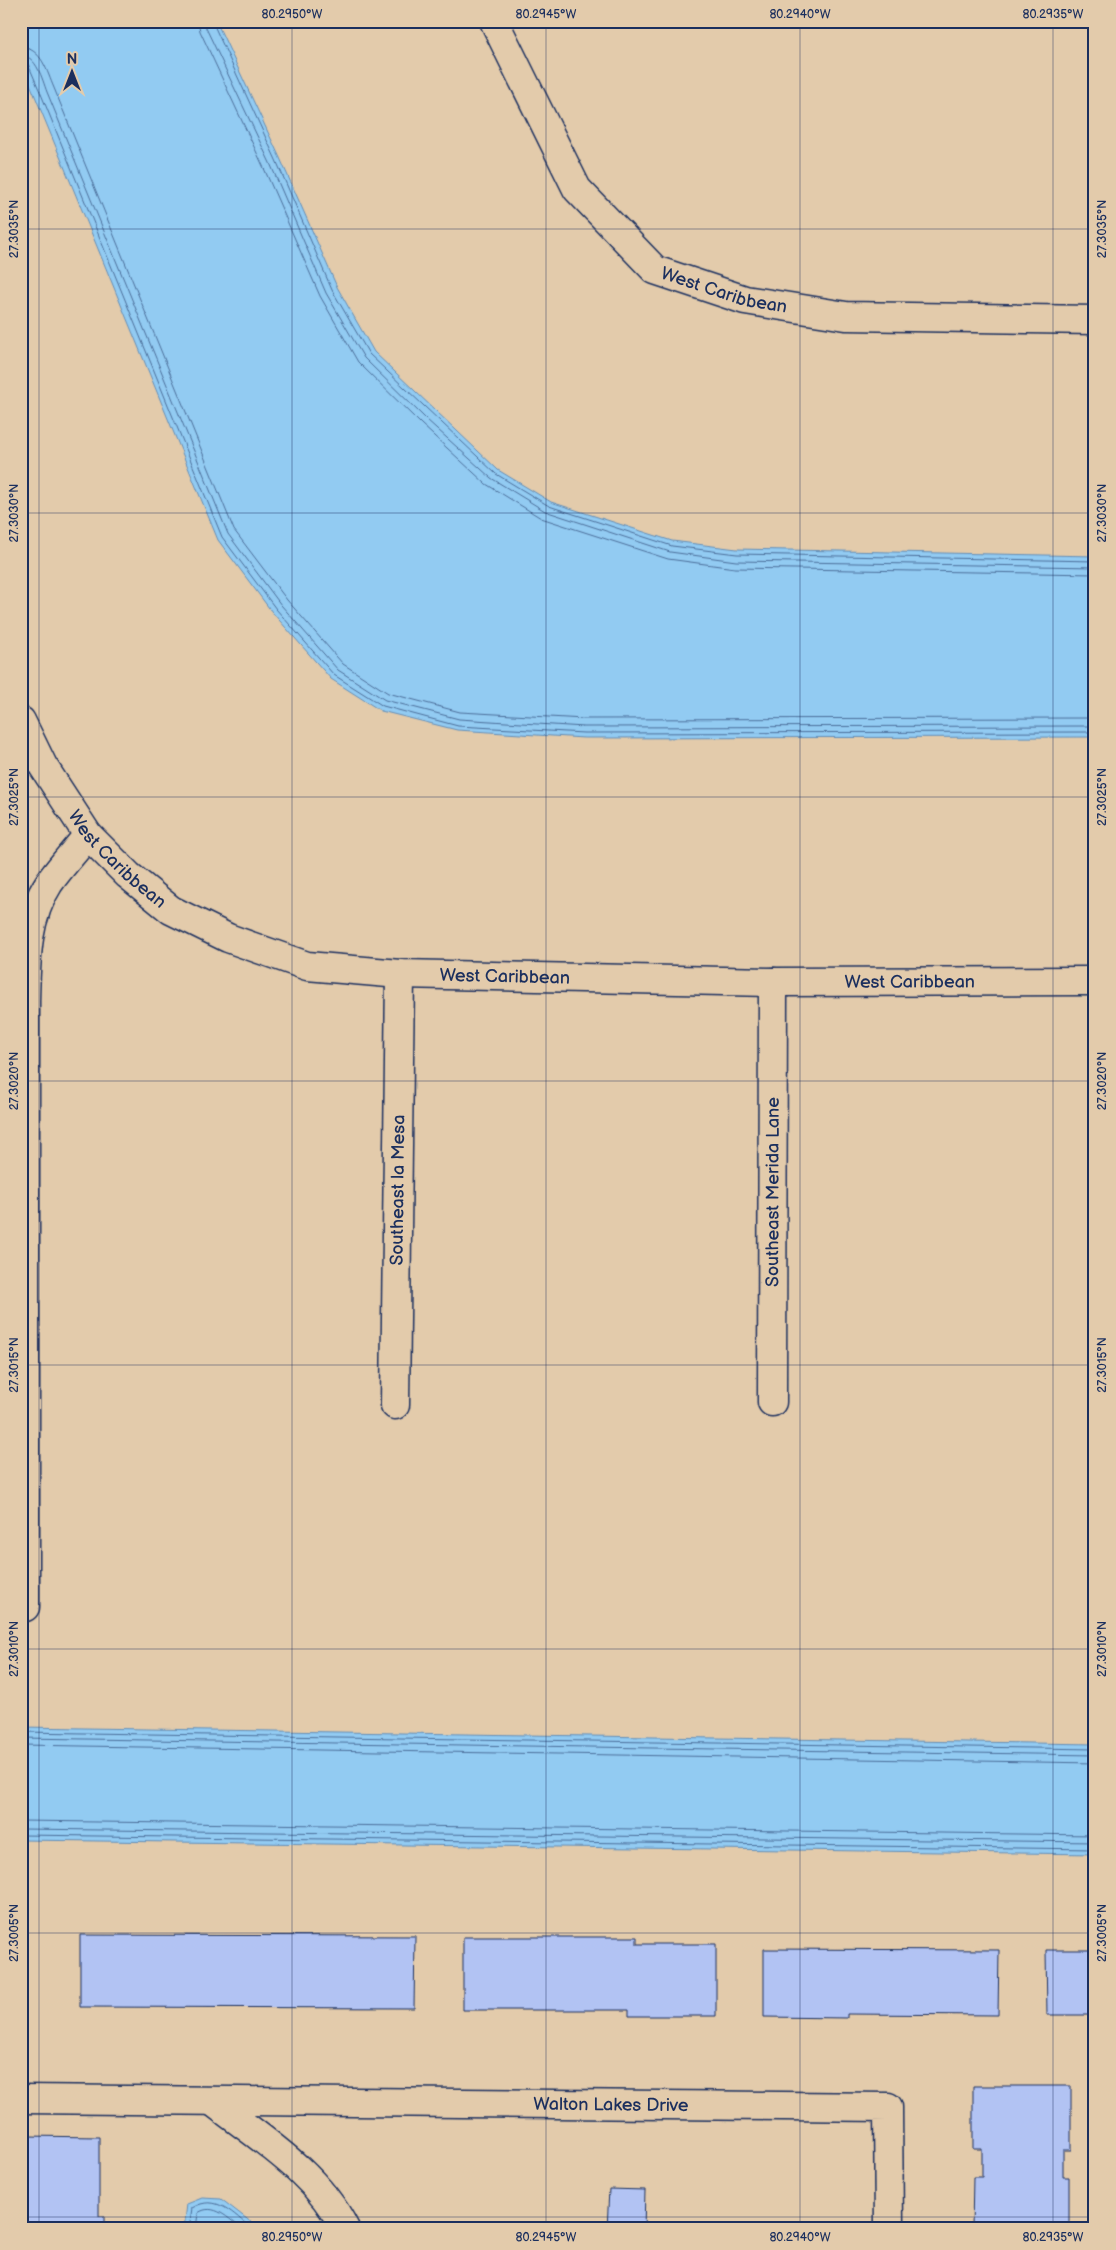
<svg xmlns="http://www.w3.org/2000/svg" width="1116" height="2250" font-family="'Balsamiq Sans',sans-serif">
<rect width="100%" height="100%" fill="#e3cbab"/>
<filter id="ink" filterUnits="userSpaceOnUse"><feTurbulence type="fractalNoise" baseFrequency=".02" numOctaves="2"/><feDisplacementMap in="SourceGraphic" scale="10" xChannelSelector="R" yChannelSelector="G"/><feConvolveMatrix kernelMatrix="1 2 1 2 8 2 1 2 1" color-interpolation-filters="sRGB"/></filter>
<g filter="url(#ink)">
<path fill="#92cbf2" stroke="#628db7" d="M21,21h195l64,137 57,129 37,65 124,118 53,32 121,39 65,8 358,7v181l-511,1 -127,-8 -76,-19 -50,-32 -59,-67 -54,-72 -197,-478z
M21,1727l1074,17v110l-1074,-14z
M202,2198l19,1 39,30h-76l3,-25z"/>
<g fill="none" stroke-linecap="round" stroke-linejoin="round">
<path stroke="#4b6d99" stroke-width="1" d="M198,21l2,10 63,135 57,130 38,66 63,62 65,60 55,34 127,41 67,9 360,6
M205,21l1,7 64,135 56,130 38,65 62,61 65,59 54,33 125,41 66,9 359,6
M212,21l64,139 56,130 37,64 127,120 53,32 123,40 65,8 358,7
M21,47c21,1 26,25 33,41l180,442 53,70 56,64 45,29 72,19 124,7 511,-1
M21,55c16,1 21,24 26,37l181,442 53,71 57,65 47,30 74,19 125,8 511,-1
M21,61l7,3 13,30 181,443 54,72 58,66 49,31 75,20 126,7 511,-1
M21,1732l1074,17
M21,1738l1074,17
M21,1745l1074,18
M21,1821l1074,14
M21,1829l1074,13
M21,1835l1074,14
M189,2229l3,-21c25,-15 41,6 60,21
M196,2229l2,-16c16,-11 31,6 44,16"/>
</g>
<path fill="#b2c3f3" stroke="#1b2f5e" d="M80,1935l335,1 -1,72 -334,-1z
M463,1937h174v7h79v72h-87v-6h-166z
M764,1949l235,1 -1,65 -151,-1v4l-83,-1z
M1046,1950h49v65h-48z
M973,2086h98v64h-8v27h6v52h-97l1,-52h9v-28h-9z
M27,2136l72,1v79h5v13h-69v-2h-9z
M609,2189l36,1 -1,39h-37z"/>
<g fill="none" stroke-linecap="round" stroke-linejoin="round">
<defs>
<g id="minor">
<path id="s1" d="M494,21l83,168 78,81 90,30 101,16 249,4"/>
<path id="s2" d="M21,721l22,45 45,69 40,40 43,35 57,28 79,28 93,8 373,8 322,-1"/>
<path id="s3" d="M772,1402l1,-420"/>
<path id="s4" d="M395,1405l5,-431"/>
<path d="M25,1607v-606c1,-41 1,-83 24,-118 12,-17 26,-32 39,-48"/>
<path id="s5" d="M21,2099l867,8 1,122"/>
<path d="M213,2102c48,37 104,71 132,127"/>
</g>
</defs>
<use href="#minor" stroke="#1b2f5e" stroke-width="31"/>
<use href="#minor" stroke="#e3cbab" stroke-width="28"/>
</g>
</g>
<path fill="none" stroke="#1b2f5e" stroke-width="1" stroke-opacity="0.45" d="M39,21v2208M292,21v2208M546,21v2208M800,21v2208M1053,21v2208M21,229h1074M21,513h1074M21,797h1074M21,1081h1074M21,1365h1074M21,1649h1074M21,1933h1074M21,2217h1074"/>
<g text-anchor="middle" stroke-width="4" stroke-linejoin="round" paint-order="stroke">
<g font-size="18" fill="#1b2f5e" stroke="#e3cbab">
<text dy="6" stroke="none"><textPath href="#s1" startOffset="372">West Caribbean</textPath></text>
<text dy="6" stroke="none"><textPath href="#s2" startOffset="170">West Caribbean</textPath></text>
<text dy="6" stroke="none"><textPath href="#s2" startOffset="590">West Caribbean</textPath></text>
<text dy="6" stroke="none"><textPath href="#s2" startOffset="995">West Caribbean</textPath></text>
<text dy="6" stroke="none"><textPath href="#s4" startOffset="215">Southeast la Mesa</textPath></text>
<text dy="6" stroke="none"><textPath href="#s3" startOffset="210">Southeast Merida Lane</textPath></text>
<text dy="6" stroke="none"><textPath href="#s5" startOffset="590">Walton Lakes Drive</textPath></text>
</g>
</g>
<rect width="1116" height="2250" fill="none" stroke="#e3cbab" stroke-width="55"/>
<g transform="translate(72 72)" stroke="#e3cbab" stroke-width="4" paint-order="stroke">
<path d="M0-4L9 19L0 12L-9 19Z" fill="#1b2f5e"/>
<text y="-8" font-size="14" font-weight="bold" text-anchor="middle" fill="#1b2f5e">N</text>
</g>
<rect x="28" y="28" width="1060" height="2194" fill="none" stroke="#1b2f5e" stroke-width="2"/>
<g font-size="12" text-anchor="middle" fill="#1b2f5e">
<text x="292" y="18">80.2950°W</text>
<text x="546" y="18">80.2945°W</text>
<text x="800" y="18">80.2940°W</text>
<text x="1053" y="18">80.2935°W</text>
<text transform="translate(14 229) rotate(-90)" y="4">27.3035°N</text>
<text transform="translate(1102 229) rotate(-90)" y="4">27.3035°N</text>
<text transform="translate(14 513) rotate(-90)" y="4">27.3030°N</text>
<text transform="translate(1102 513) rotate(-90)" y="4">27.3030°N</text>
<text transform="translate(14 797) rotate(-90)" y="4">27.3025°N</text>
<text transform="translate(1102 797) rotate(-90)" y="4">27.3025°N</text>
<text transform="translate(14 1081) rotate(-90)" y="4">27.3020°N</text>
<text transform="translate(1102 1081) rotate(-90)" y="4">27.3020°N</text>
<text transform="translate(14 1365) rotate(-90)" y="4">27.3015°N</text>
<text transform="translate(1102 1365) rotate(-90)" y="4">27.3015°N</text>
<text transform="translate(14 1649) rotate(-90)" y="4">27.3010°N</text>
<text transform="translate(1102 1649) rotate(-90)" y="4">27.3010°N</text>
<text transform="translate(14 1933) rotate(-90)" y="4">27.3005°N</text>
<text transform="translate(1102 1933) rotate(-90)" y="4">27.3005°N</text>
<text x="292" y="2241">80.2950°W</text>
<text x="546" y="2241">80.2945°W</text>
<text x="800" y="2241">80.2940°W</text>
<text x="1053" y="2241">80.2935°W</text>
</g>
</svg>
